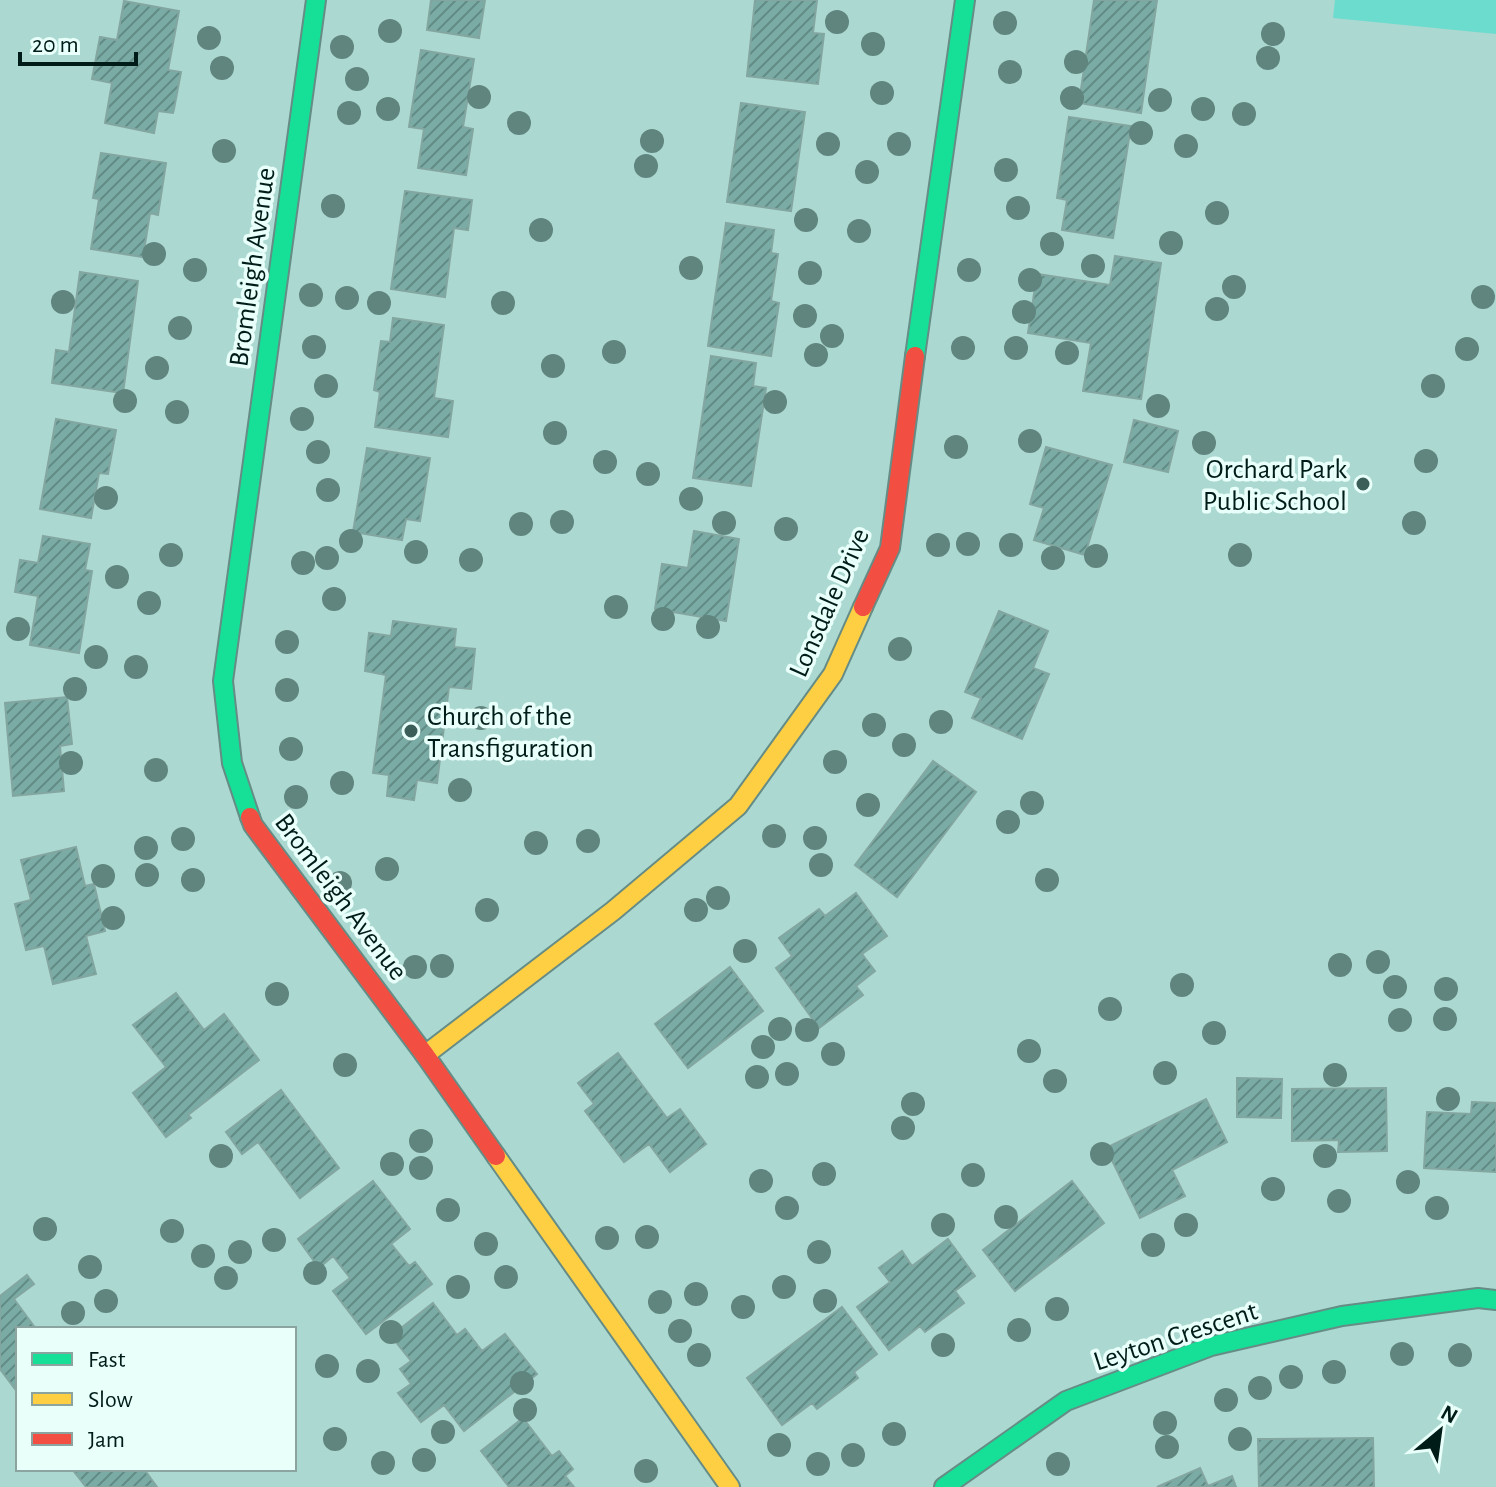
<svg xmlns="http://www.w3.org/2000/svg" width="1496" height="1487" font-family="'Alegreya Sans',sans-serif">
<defs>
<pattern id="building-hatch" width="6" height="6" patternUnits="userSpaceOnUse" patternTransform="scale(2)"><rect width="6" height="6" fill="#7aaca5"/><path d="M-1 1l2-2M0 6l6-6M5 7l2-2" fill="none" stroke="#628b85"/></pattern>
</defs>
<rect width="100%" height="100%" fill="#abd8d0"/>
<path fill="#6bdccd" d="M1335,0h161v34l-163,-16z"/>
<path fill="url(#building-hatch)" stroke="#83a6a1" stroke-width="2" d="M431,0h54l-6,38 -52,-8z
M755,0h62l-4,33 11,1 -6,50 -71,-8z
M1094,0h63l-16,113 -62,-10z
M124,1l55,10 -11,59 13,2 -7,37 -1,4 -15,-2 -4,22 -49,-10 7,-40 -20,-4 8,-42 17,3z
M421,50l53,9 -11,68 10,2 -7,46 -48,-7 6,-39 -15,-2z
M741,103l64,9 -14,99 -64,-9z
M1069,117l62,9 -18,112 -51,-8 5,-30 -10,-2z
M101,153l65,10 -8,52 -8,-2 -7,44 -52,-8 8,-50 -6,-1z
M405,191l67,9 -4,30 -14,-2 -9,69 -54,-8z
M726,223l48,7 -3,23 7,1 -7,47 8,2 -8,53 -63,-10z
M1115,256l46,7 -20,136 -58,-8 8,-48 -63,-10 9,-59 73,11z
M80,272l58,9 -15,112 -71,-10 4,-33 13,2z
M393,318l51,7 -10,73 19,3 -5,36 -73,-10 5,-35 -6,-2 7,-49 9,1z
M711,356l45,7 -3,23 13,2 -15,98 -58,-8z
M56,419l60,11 -8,44 -9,-1 -8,45 -51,-9z
M1134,420l44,11 -10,41 -44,-10z
M1046,447l66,18 -27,90 -51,-15 10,-32 -14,-4z
M367,448l63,10 -10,63 -14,-2 -4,21 -49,-8z
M694,531l45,8 -13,82 -71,-12 7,-45 26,4z
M43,536l47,8 -5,26 7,1 -13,82 -49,-8 8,-49 -23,-4 5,-32 18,3z
M999,611l49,20 -15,37 16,6 -27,65 -50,-21 9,-20 -16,-6z
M393,621l63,8 -2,18 21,2 -4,40 -22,-2 -12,96 -20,-3 -3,20 -27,-4 2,-21 -16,-2 13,-98 -21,-4 4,-38 22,3z
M67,697l5,47 -12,2 4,45 -51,5 -8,-93z
M933,761l43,31 -79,105 -42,-32z
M76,847l9,39 9,-2 11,47 -19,5 10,38 -43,10 -9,-38 -18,4 -11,-46 16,-4 -10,-40z
M856,893l31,43 -25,18 13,17 -19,15 7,9 -44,33 -43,-60 16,-12 -13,-18 40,-29 6,7z
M730,967l33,44 -75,57 -33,-44z
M176,993l28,37 20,-16 35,46 -71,55 3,3 -25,19 -33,-44 33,-26 -33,-42z
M618,1053l49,65 13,-9 26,35 -36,28 -21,-28 -25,18 -39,-51 9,-7 -16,-21z
M1237,1078l45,1 -1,39 -44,-1z
M1386,1088l1,63 -49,1 1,-12 -47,1v-52z
M281,1090l58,78 -39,30 -42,-56 -16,12 -16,-22z
M1206,1099l21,43 -55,28 13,26 -45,22 -34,-70z
M1472,1102l24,1v69l-72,-4 3,-56 44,2z
M373,1181l37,48 -19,15 18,22 6,-4 17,22 -66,50 -33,-43 17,-13 -17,-22 -14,12 -21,-29z
M1072,1181l32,42 -89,68 -32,-41z
M948,1239l27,37 -20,15 9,12 -39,29 -5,-6 -31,24 -32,-43 33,-25 -11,-14 23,-17 10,15z
M27,1275l7,9 -20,15 22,30h-18v64l-18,-24v-73z
M433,1303l24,32 8,-6 17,22 23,-17 32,40 -73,57 -20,-26 -23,17 -23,-29 13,-9 -11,-15 11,-8 -20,-25z
M842,1307l35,47 -23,18 4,6 -41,31 -5,-6 -30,22 -35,-47z
M523,1418l29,38 7,-5 14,18 -8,7 9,11h-65l-28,-36z
M1373,1438l1,49h-115l-1,-48z
M1200,1468l8,18 24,-10 4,11h-79z
M72,1469h72l13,18h-71z"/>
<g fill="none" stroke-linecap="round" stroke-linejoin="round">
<defs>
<path id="fast" d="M915,356l50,-356
M250,817l-18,-54 -9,-82 93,-681
M944,1487l122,-86 145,-55 131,-30 136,-18 18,2"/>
<path id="slow" d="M425,1055l188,-144 125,-105 95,-132 30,-67
M496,1156l234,331"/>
<path id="jam" d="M863,607l27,-59 25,-192
M250,817l3,8 172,230 71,101"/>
</defs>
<use href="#fast" stroke="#668c86" stroke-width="22"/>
<use href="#slow" stroke="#668c86" stroke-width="22"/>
<use href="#jam" stroke="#668c86" stroke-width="22"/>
<use href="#fast" stroke="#16e098" stroke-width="18"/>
<use href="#slow" stroke="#ffcf43" stroke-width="18"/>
<use href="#jam" stroke="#f24e42" stroke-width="18"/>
</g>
<g fill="#60847e">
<circle cx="837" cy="22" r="12"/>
<circle cx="1005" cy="23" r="12"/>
<circle cx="390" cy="31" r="12"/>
<circle cx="1273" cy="34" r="12"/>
<circle cx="209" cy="38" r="12"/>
<circle cx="873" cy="44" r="12"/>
<circle cx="342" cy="47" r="12"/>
<circle cx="1268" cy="58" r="12"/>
<circle cx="1076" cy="62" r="12"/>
<circle cx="222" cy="68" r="12"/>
<circle cx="1010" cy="72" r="12"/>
<circle cx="357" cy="79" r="12"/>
<circle cx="882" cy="93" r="12"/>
<circle cx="479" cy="97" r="12"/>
<circle cx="1072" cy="98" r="12"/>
<circle cx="1160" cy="100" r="12"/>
<circle cx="388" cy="109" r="12"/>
<circle cx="1203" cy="109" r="12"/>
<circle cx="349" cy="113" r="12"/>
<circle cx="1244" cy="114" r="12"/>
<circle cx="519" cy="123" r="12"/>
<circle cx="1141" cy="133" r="12"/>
<circle cx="652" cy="141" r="12"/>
<circle cx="828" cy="144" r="12"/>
<circle cx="899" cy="144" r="12"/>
<circle cx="1186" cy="146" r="12"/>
<circle cx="224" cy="151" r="12"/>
<circle cx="646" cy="166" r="12"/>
<circle cx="1006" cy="170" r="12"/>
<circle cx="867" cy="172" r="12"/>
<circle cx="333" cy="206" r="12"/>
<circle cx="1018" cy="208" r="12"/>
<circle cx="1217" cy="213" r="12"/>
<circle cx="806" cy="220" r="12"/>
<circle cx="541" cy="230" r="12"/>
<circle cx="859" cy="231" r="12"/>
<circle cx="1171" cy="243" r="12"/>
<circle cx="1052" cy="244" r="12"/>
<circle cx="154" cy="254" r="12"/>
<circle cx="1093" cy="266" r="12"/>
<circle cx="691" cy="268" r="12"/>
<circle cx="195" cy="270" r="12"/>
<circle cx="969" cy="270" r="12"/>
<circle cx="810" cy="273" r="12"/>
<circle cx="1030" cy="280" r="12"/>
<circle cx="1234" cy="287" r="12"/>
<circle cx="311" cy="295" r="12"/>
<circle cx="1483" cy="297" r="12"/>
<circle cx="347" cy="298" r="12"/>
<circle cx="63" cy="302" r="12"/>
<circle cx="379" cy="303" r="12"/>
<circle cx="503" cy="303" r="12"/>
<circle cx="1217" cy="309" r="12"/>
<circle cx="1024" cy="312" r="12"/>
<circle cx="805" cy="316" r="12"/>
<circle cx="180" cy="328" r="12"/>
<circle cx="832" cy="336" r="12"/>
<circle cx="314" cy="347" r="12"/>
<circle cx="963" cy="348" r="12"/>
<circle cx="1016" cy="348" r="12"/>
<circle cx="1467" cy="349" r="12"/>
<circle cx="614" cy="352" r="12"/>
<circle cx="1067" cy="353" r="12"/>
<circle cx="816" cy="355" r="12"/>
<circle cx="553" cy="366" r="12"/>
<circle cx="157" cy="368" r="12"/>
<circle cx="326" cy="386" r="12"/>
<circle cx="1433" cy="386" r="12"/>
<circle cx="125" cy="401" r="12"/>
<circle cx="775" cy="402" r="12"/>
<circle cx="1158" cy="406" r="12"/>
<circle cx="177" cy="412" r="12"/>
<circle cx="302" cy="419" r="12"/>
<circle cx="555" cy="433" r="12"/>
<circle cx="1030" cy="441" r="12"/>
<circle cx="1204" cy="443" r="12"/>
<circle cx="956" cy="447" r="12"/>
<circle cx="318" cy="452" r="12"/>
<circle cx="1426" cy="461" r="12"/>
<circle cx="605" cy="462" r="12"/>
<circle cx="648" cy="474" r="12"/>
<circle cx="328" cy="490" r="12"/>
<circle cx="106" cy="498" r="12"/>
<circle cx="691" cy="499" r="12"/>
<circle cx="562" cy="522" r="12"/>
<circle cx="724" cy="523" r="12"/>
<circle cx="1414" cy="523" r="12"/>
<circle cx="521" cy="524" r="12"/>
<circle cx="786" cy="529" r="12"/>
<circle cx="351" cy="541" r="12"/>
<circle cx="968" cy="544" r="12"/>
<circle cx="938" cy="545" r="12"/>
<circle cx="1011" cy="545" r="12"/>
<circle cx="416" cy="552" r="12"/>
<circle cx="171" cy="555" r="12"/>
<circle cx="1240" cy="555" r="12"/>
<circle cx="1096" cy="556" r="12"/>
<circle cx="327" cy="558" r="12"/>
<circle cx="1053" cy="558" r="12"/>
<circle cx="471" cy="560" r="12"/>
<circle cx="303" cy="563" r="12"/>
<circle cx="117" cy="577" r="12"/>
<circle cx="334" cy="599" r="12"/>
<circle cx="149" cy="603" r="12"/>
<circle cx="616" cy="607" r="12"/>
<circle cx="663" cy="619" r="12"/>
<circle cx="708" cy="627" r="12"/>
<circle cx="18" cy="629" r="12"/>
<circle cx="287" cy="642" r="12"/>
<circle cx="900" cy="649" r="12"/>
<circle cx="96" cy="657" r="12"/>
<circle cx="136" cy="667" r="12"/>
<circle cx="75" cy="689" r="12"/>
<circle cx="287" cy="690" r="12"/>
<circle cx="481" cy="718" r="12"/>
<circle cx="941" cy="722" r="12"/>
<circle cx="874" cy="725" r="12"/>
<circle cx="904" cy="745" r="12"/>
<circle cx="291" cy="749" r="12"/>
<circle cx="835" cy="762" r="12"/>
<circle cx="71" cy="763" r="12"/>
<circle cx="156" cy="770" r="12"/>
<circle cx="342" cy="783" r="12"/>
<circle cx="460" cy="790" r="12"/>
<circle cx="296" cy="797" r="12"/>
<circle cx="1032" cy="803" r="12"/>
<circle cx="868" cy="805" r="12"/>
<circle cx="1008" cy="822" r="12"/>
<circle cx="774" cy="836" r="12"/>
<circle cx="815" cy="838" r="12"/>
<circle cx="183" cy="839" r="12"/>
<circle cx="588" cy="841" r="12"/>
<circle cx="536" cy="843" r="12"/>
<circle cx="146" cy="848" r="12"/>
<circle cx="821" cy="865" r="12"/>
<circle cx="387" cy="869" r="12"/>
<circle cx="147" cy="875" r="12"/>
<circle cx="103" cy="876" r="12"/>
<circle cx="193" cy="880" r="12"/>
<circle cx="1047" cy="880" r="12"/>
<circle cx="340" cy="883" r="12"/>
<circle cx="718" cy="898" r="12"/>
<circle cx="487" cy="910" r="12"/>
<circle cx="696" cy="910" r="12"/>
<circle cx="113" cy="918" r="12"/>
<circle cx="745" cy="951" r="12"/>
<circle cx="1378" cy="962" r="12"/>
<circle cx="1340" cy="965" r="12"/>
<circle cx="442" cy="966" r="12"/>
<circle cx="415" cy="967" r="12"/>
<circle cx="1182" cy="985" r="12"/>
<circle cx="1395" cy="987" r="12"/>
<circle cx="1446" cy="989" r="12"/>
<circle cx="277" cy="994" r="12"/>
<circle cx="1110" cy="1009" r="12"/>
<circle cx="1445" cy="1019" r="12"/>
<circle cx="1400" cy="1020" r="12"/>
<circle cx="780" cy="1029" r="12"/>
<circle cx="807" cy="1030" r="12"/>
<circle cx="1214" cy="1033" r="12"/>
<circle cx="763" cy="1047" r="12"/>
<circle cx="1029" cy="1051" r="12"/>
<circle cx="833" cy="1054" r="12"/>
<circle cx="345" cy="1065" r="12"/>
<circle cx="1165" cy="1073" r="12"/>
<circle cx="787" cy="1074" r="12"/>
<circle cx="1335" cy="1075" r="12"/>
<circle cx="757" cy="1077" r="12"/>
<circle cx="1055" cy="1081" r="12"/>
<circle cx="1448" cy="1099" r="12"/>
<circle cx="913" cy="1104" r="12"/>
<circle cx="903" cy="1128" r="12"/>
<circle cx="421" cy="1141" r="12"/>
<circle cx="1102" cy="1154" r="12"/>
<circle cx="221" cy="1156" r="12"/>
<circle cx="1325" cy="1156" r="12"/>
<circle cx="392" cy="1164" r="12"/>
<circle cx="421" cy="1168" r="12"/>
<circle cx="824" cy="1174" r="12"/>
<circle cx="973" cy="1175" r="12"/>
<circle cx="761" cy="1181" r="12"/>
<circle cx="1408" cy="1182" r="12"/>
<circle cx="1273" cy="1189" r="12"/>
<circle cx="1339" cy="1201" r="12"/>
<circle cx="787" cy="1208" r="12"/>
<circle cx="1437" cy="1208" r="12"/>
<circle cx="448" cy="1210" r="12"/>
<circle cx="1006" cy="1217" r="12"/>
<circle cx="943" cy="1225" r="12"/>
<circle cx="1186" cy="1225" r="12"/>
<circle cx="45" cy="1229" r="12"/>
<circle cx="172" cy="1231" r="12"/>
<circle cx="647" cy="1237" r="12"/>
<circle cx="607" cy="1238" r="12"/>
<circle cx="274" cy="1240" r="12"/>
<circle cx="486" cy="1244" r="12"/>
<circle cx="1153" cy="1245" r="12"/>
<circle cx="240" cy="1252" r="12"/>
<circle cx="819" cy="1252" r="12"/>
<circle cx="203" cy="1256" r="12"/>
<circle cx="90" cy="1267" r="12"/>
<circle cx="315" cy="1273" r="12"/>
<circle cx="506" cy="1277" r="12"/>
<circle cx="226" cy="1278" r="12"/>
<circle cx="458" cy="1287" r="12"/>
<circle cx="784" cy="1287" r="12"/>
<circle cx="696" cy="1294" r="12"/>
<circle cx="106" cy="1301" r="12"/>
<circle cx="825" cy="1301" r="12"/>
<circle cx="660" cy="1302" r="12"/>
<circle cx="743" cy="1307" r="12"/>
<circle cx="1057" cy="1309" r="12"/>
<circle cx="73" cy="1313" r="12"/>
<circle cx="1019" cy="1330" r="12"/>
<circle cx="680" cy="1331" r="12"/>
<circle cx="391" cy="1332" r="12"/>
<circle cx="943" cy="1345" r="12"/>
<circle cx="1402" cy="1354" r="12"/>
<circle cx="699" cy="1355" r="12"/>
<circle cx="1460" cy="1355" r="12"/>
<circle cx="327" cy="1366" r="12"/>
<circle cx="368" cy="1371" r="12"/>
<circle cx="1334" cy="1372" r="12"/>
<circle cx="1291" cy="1377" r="12"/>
<circle cx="522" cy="1383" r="12"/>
<circle cx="1260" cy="1388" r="12"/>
<circle cx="1226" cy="1400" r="12"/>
<circle cx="525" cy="1410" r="12"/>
<circle cx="1165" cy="1423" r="12"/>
<circle cx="443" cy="1432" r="12"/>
<circle cx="894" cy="1434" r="12"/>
<circle cx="335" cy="1439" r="12"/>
<circle cx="1240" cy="1439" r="12"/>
<circle cx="779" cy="1445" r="12"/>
<circle cx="1167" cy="1447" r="12"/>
<circle cx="853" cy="1455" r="12"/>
<circle cx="424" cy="1460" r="12"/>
<circle cx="383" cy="1463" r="12"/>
<circle cx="818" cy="1464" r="12"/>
<circle cx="1058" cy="1464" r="12"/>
<circle cx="646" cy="1471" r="12"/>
</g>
<g fill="#3c5e58" stroke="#e8fffa" stroke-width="3">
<circle cx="1363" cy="484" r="8"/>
<circle cx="411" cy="731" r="8"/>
</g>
<g text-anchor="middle" stroke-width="7" stroke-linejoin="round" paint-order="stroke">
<g font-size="28" fill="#001c18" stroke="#e8fffa">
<text transform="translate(251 267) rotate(-82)" y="10">Bromleigh Avenue</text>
<text transform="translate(828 602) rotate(-66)" y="10">Lonsdale Drive</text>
<text transform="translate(342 896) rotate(53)" y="10">Bromleigh Avenue</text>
<text transform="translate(1175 1335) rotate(-18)" y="10">Leyton Crescent</text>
</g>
<g font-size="28" fill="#001c18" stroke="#e8fffa" text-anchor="end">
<text x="1347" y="478">Orchard Park<tspan x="1347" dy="32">Public School</tspan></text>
<text x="427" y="725" text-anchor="start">Church of the<tspan x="427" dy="32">Transfiguration</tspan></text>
</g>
</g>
<rect x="16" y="1327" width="280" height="144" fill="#e8fffa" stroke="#8ba4a0" stroke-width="2"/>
<rect x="32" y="1353" width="40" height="12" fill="#16e098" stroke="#8ba4a0" stroke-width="2"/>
<text x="88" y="1367" font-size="24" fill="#001c18">Fast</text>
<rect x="32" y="1393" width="40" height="12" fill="#ffcf43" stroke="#8ba4a0" stroke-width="2"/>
<text x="88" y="1407" font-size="24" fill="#001c18">Slow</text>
<rect x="32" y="1433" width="40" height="12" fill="#f24e42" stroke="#8ba4a0" stroke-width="2"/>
<text x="88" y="1447" font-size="24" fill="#001c18">Jam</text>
<g transform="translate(1440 1431) rotate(29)" stroke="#e8fffa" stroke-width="6" paint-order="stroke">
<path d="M0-6L14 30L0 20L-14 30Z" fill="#001c18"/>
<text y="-12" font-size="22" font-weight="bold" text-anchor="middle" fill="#001c18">N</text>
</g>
<path d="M20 52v12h116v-12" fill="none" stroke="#001c18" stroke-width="4"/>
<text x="32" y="52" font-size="24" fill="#001c18" stroke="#e8fffa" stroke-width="6" paint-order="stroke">20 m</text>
</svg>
